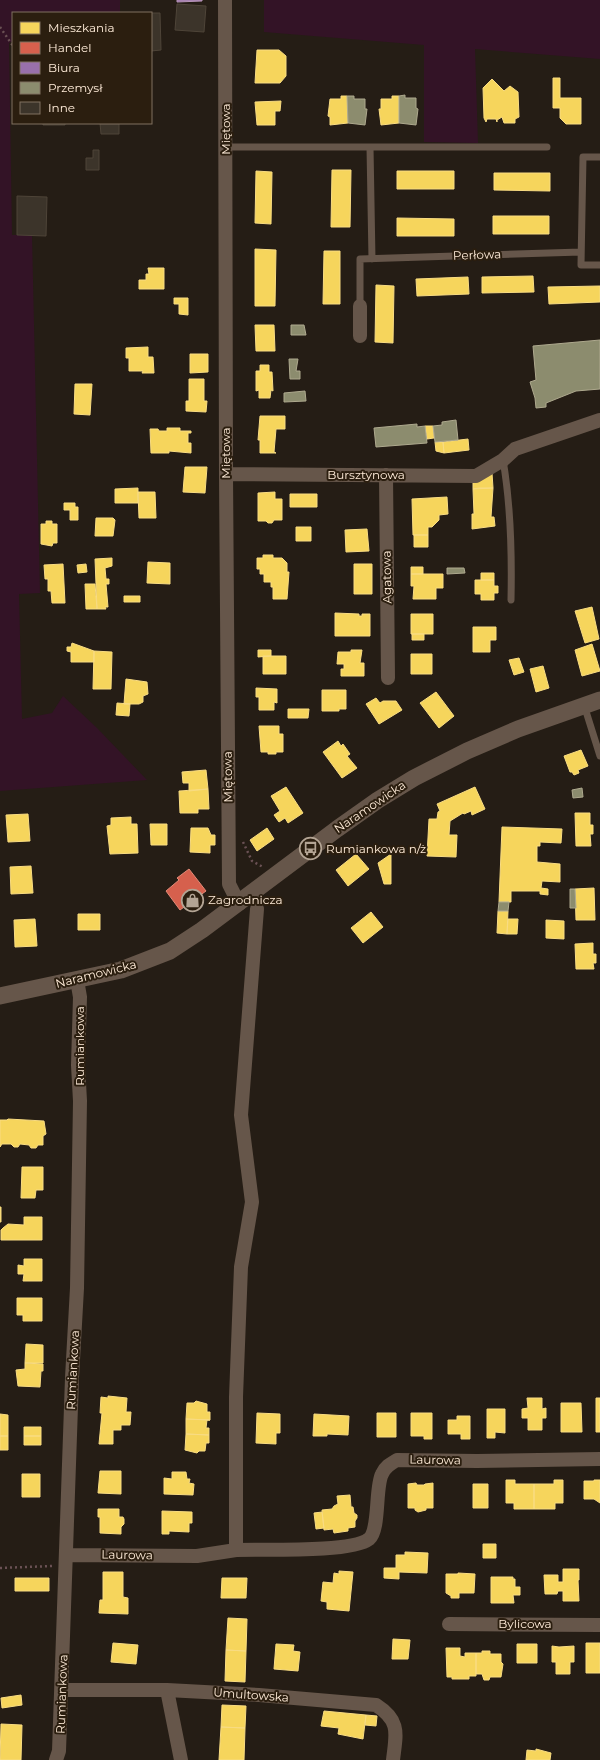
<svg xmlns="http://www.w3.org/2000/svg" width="600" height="1760" font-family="Montserrat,sans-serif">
<rect width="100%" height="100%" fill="#251d15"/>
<path fill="#331326" d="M0,0h120v13h-107v28l-4,2 3,192h20l8,358 -21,1 3,125 30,-6 11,-17 34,32 50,52 -147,11z
M264,0h336v59l-125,-10 3,94 -54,-1v-97l-160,-13z"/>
<path fill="#f6d55c" stroke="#f9dc82" d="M257,50h22l7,6v20l-6,7h-25z
M553,78h7v20h21v26h-15l-6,-6v-10h-7z
M492,79l12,12 6,-5 8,6 1,25 -4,2v4h-11l-2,-6 -5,3v2l-1,-3h-9l-1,3 -2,-4 -1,-30z
M341,96h6l1,27 -18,2v-8l-2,-1 2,-17h11z
M392,96h7v27l-18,2 -2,-16h2v-10h11z
M281,101l-1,10h-5v14h-18l-2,-23z
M332,170h19l-1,57h-19z
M256,171l16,1 -1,52 -16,-1z
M397,171h57v18h-57z
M494,173h56v18l-56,-1z
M493,216h56v18h-56z
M397,218l57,1v17h-57z
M255,249l21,1 -1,56h-20z
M324,251h16v53h-17z
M148,268h16v21h-25v-9h7v-6h3z
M533,276l1,16 -52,1v-16z
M468,277l1,17 -52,2 -1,-17z
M376,285l18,1 -1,57 -18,-1z
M600,286v16l-51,2 -1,-17z
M174,298h14v17l-9,-1v-10h-5z
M255,325h19l1,26h-19z
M148,347v10h5l1,16h-12l1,-2h-14v-13h-3v-10z
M190,354h18v18l-18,1z
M260,365h9v7h3l1,19 -2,-1 -1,8h-11v-8l-3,1v-20h4z
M189,379h15v22h3l-1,11 -20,-1v-10h3z
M75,384h17l-2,31 -16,-1z
M260,416h25v13h-9l-2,23 2,1h-16v-13h-2z
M425,426h8l1,12 -7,1z
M167,428h13v3h11v2h-3v10h3v10l-22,-2v2h-18l-1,-24h8l1,2h8z
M468,439l1,11 -25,3 -1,-11z
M435,442h8l1,11 -8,-2z
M185,467h22l-2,26 -22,-1z
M492,473l1,15 -20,1v-9z
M138,488v15h-23v-14z
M479,488h14l-2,29h3l1,9 -23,3v-15h2l-1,-25z
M138,492h17l1,26h-17z
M275,492v7h7v21h-8l-2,3h-4l-2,-2h-8v-28z
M290,494h27v13h-27z
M447,497l1,17 -9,1v5l-7,7h-4v8h-15l-1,-36z
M64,503h11v4h3v13h-8v-10h-6z
M96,518h17l2,2 -2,16h-18z
M46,521h6v3h5v19h-4l-1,3 -11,-2v-20h5z
M296,527h15v14h-15z
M367,529l2,22 -23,1 -1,-22z
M414,535h14v12h-14z
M263,555h10v3h9l5,5v9h2l-2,27h-14v-12h-2v-5h-7v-8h-4v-5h-3v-11h6z
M112,558v8l-7,2 1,11h3v5h-3l2,23h-3l1,2h-9l-2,-50z
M148,562l22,1v21l-23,-1z
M63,564l2,39h-13l-1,-12h-3v-12h-3l-1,-14z
M86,564l1,8 -9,1 -1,-8z
M354,564h18v30h-18z
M411,567h12v7h-12z
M481,573h13v7h-13z
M411,574h32v14h-7v11h-23l1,-13h-3z
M475,580h19v6h4v7h-4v7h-13v-6h-6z
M85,584h10l2,25h-11z
M124,596h16v6h-16z
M592,607l7,32 -14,4 -10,-32z
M335,613l24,1v2h3v-2h8v22h-35z
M411,614h22v20h-22z
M473,627h23v13h-6v12h-17z
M412,634h12v6h-12z
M72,643l22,8v11h-23v-10l-4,-1v-4h4z
M592,644l8,27 -18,5 -7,-26z
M258,650h13v6l-13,1z
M351,650h11l-2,13h4v13h-23v-7h3v-5h-7l1,-12h13z
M94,651l18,1 -1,37h-18z
M411,654h21v20h-21z
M263,656h23v18h-23z
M519,658l5,14 -10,3 -5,-15z
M543,666l6,22 -13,4 -6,-23z
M126,679l21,3 1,12 -5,2v6l-4,2h-15z
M256,688l21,1v14l-3,-1v8h-15v-13h-3z
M322,690h24v19h-7v2h-17z
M436,692l18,24 -15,12 -19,-25z
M376,698l4,5 3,-2h13l6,9 -23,14 -13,-20z
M117,703l13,1 -1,12 -13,-1z
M288,709h21l-1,9h-20z
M259,726h20v8h4v18h-7v2h-8v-2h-7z
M338,741l3,5 2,-2 7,10 -3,2 10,12 -15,10 -19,-26z
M581,750l7,16 -10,4 1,3 -5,2 -2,-3h-2l-6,-16z
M206,770l2,19 -19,2v-8h-6l-1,-11z
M286,787l17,26 -15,10 -3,-5 -6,4 -5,-7 6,-4 -9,-15z
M475,787l10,22 -13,6 -1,-4 -7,3 -1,-1 -13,8 -1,14h8l-1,22 -29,-1 2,-37h8l1,-7 2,-1 -3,-7z
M208,789l1,20h-11v4h-18l-1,-22z
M575,813h15v12h3v9h-3l1,12h-15z
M28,814l2,27 -22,1 -2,-27z
M131,817v7h6l1,29 -28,1 -3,-28 4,-1v-7z
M150,824h17v21h-16z
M502,827l60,2 -1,14 -21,-1v4h-3v16l23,2v18l-18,-1 -1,7 7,1v6l-8,-1v-3h-29v11h-12z
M191,828h17l3,7h4v10h-5v8l-20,-1z
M267,828l7,11 -17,12 -7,-11z
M356,854l13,15 -21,17 -12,-16z
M391,854v30h-7l-6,-21z
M31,866l2,27 -22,1 -1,-27z
M594,888l1,32h-19l-1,-31z
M498,911h10l-1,23 -10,-1z
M371,912l12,15 -20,16 -12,-15z
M78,914h22v16h-22z
M35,919l2,27 -22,1 -1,-27z
M508,919h10l-1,15h-10z
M546,920l18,1v18l-18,-1z
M593,943v11h3v9h-3l1,6h-18l-1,-25z
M8,1119l36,2 2,13 -3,2v9h-5l-2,3h-5l-2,-3 -9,-1 -2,3h-4l-3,-3h-9l-2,3v-27h7z
M22,1167h21v23h-7l-1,8h-14z
M0,1207h1v15h-1z
M24,1217h18v23h-41v-10l2,-2 5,-4 16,1z
M24,1259h18v22h-19l1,-7h-6v-9l6,1z
M17,1298h25v23h-19v-6h-6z
M26,1344l17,1v18h-18z
M25,1363l18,1v7h-2l-1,16 -22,-1 -2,-16 9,-1z
M108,1396l19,2 -1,14h5l-1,13h-9v5h-8v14h-14l3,-31h-2l1,-16 7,1z
M527,1398h15v11l4,-1v10h-4v12h-14v-12h-6v-9l6,-1z
M596,1398h4v34h-4z
M196,1401l11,3v8h3v8l-24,-1 1,-16h7z
M561,1403h20l1,29h-21z
M487,1409h18v24l-10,-1v6h-8z
M257,1413l23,1v19h-4v11l-20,-1z
M377,1413h19v24h-19z
M411,1413h21v26h-8v-3h-13z
M0,1414l8,1v21h-8z
M314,1414l35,2 -1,19 -21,-1v2h-14z
M457,1416h13v23h-9v-5h-13v-14h9z
M186,1419l24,1h-3l-1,8h3v7l-23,-1z
M24,1427h17v9h-17z
M186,1434l23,1v8h-3l-1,8h-6l-2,2 -12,-3z
M0,1436h8v14h-8z
M24,1436h17v9h-17z
M100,1471h21v23l-23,-1z
M172,1472h14l1,7h3l-1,4 5,1 -1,11 -29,-1v-16l8,1z
M22,1474h18v23h-18z
M506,1480h9v4h19v25h-20v-6h-8z
M554,1480h9v23h-8v6h-21v-25h20z
M594,1480h6v23l-6,-4h-10v-18h10z
M416,1483l1,2h7l1,-1 8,-1v25h-7v2l-8,2 -3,-2v-2h-7v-24z
M473,1484h15v24h-15z
M350,1495l1,12h2l1,6 3,2v3l-2,3v6l-7,1v3l-14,2 -1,-4 -9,1 -2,-20 10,-1 2,-3 4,-2 -1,-8z
M98,1509h21v8h4l1,2v5l-3,3v7l-21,-1v-16h-2z
M162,1511l30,1v11h-3v9l-20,-1v3h-7z
M322,1512l2,16 -8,1 -2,-16z
M483,1544h13v14h-13z
M405,1552l23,1 -1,20 -28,-1v7l-15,-1v-10h12v-13h9z
M563,1569h16v11h-1l1,21h-16v-10h-5l-1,3h-12l-1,-19h14v7h5z
M339,1571l14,1 -4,39 -22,-2v-7l-6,-1 2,-19 10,1 1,-10 5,1z
M103,1572h20v25l5,1v16l-29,-1 1,-13h3z
M458,1573l17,1 -1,19h-15v5h-8v-2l-5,-3v-19h12z
M491,1577h22v2h2v8h5v8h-7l1,8h-23z
M15,1578h34v13h-34z
M222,1578h25l-1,20h-25z
M228,1618l19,1 -1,32 -20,-1z
M393,1639l17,1 -2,19h-16z
M113,1643l25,2 -2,19 -25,-2z
M586,1643h14v30h-14z
M276,1644l18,1 -1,6 7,1 -2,19 -24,-2z
M517,1644h20v19h-20z
M552,1646l7,1 15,-1v16h-4v12h-14v-12h-4z
M446,1648h14v8l5,1v-4h11v23h-7v3h-17v-2h-5z
M226,1650l20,1 -1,31 -20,-1z
M482,1651h8v3h11v8l2,2 -2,13h-11l-1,3h-5l-2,-6h-6v-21h6z
M21,1695l1,10 -20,3 -1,-10z
M222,1705l24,1 -1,22 -24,-1z
M324,1711l42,4 -3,24 -25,-5 1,-6 -18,-2z
M366,1715l11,1 -1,10 -11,-1z
M1,1724l21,1 -1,35h-21z
M221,1727l24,1 -1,32h-25z
M536,1749l15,4 -1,7h-24l1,-10 9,1z"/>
<path fill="#d6604d" stroke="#e28a77" d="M189,869l17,22 -26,19 -14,-19 13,-11 -2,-2z"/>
<path fill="#9970ab" stroke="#b895b9" d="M177,0h25v1l-25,1z"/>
<path fill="#8c8c6e" stroke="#aea98e" d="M405,95v3h11v10l2,1 -2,16 -17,-2v-27z
M347,96h7v3h11v10h2l-2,16 -17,-2z
M291,325h13l2,10h-15z
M600,340v49l-24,2 -30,12v4l-10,1 -1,-10 -5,-16 6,-2 -3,-34z
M289,359h9l-2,12h4v8h-10z
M305,391l1,10 -22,1v-9z
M456,420l2,20 -23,2 -2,-16 9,-1v-3z
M417,424v3l8,-1 2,17 -51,4 -2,-19z
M447,568h17l1,5 -18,1z
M582,788l1,9 -10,1 -1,-8z
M570,889h5l1,19h-6z
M499,902h10l-1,9h-10z"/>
<path fill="#3c342a" stroke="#4e4438" d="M177,4l29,2 -2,26 -29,-2z
M151,13h9l1,37 -10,1z
M43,123h22v2h-22z
M100,123h19v11h-18z
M93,150h6v20h-13v-12h7z
M17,196l30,1 -1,39 -29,-1z"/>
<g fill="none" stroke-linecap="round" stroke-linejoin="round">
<path stroke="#6a5154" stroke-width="2.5" stroke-dasharray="2 3" stroke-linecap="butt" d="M0,27l13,19
M243,842l9,19 11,6
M0,1568l53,-2"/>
<path stroke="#66564a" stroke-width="7" d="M226,147h321
M370,147l2,112
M600,157h-17l-2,108h19
M360,306v-47l221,-7
M503,460c8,46 9,93 8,140
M584,705l16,51"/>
<path stroke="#66564a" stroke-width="14" d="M225,0l1,474 3,410 10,20
M360,336v-30
M226,474l250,2 27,-16 12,-11 85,-29
M386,475l2,203
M236,1550c27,-1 115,3 133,-11 11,-9 6,-52 13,-65 3,-7 8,-10 15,-14l80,1 123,-2
M66,1555l131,1 39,-6v-153l5,-130 11,-65 -11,-87 16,-206
M449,1624l151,1
M62,1690h105l92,5 117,10c25,16 20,29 17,55
M167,1690l14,70
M56,1760l3,-9 13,-373 5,-90 3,-187 -2,-36 2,-68 -3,-17"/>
<path stroke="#66564a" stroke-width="17" d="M0,996l121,-26 49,-19 32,-21 135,-101 41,-29 36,-22 53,-27 51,-22 82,-29"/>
</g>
<defs>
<symbol id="bus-ring" viewBox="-11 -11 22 22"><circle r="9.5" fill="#2b1e0f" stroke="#b3a494" stroke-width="1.5"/><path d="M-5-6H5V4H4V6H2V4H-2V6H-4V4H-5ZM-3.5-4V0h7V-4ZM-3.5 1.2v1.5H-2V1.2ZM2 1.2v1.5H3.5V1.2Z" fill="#b3a494"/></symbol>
<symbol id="shop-ring" viewBox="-11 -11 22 22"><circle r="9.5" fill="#2b1e0f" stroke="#b3a494" stroke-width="1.5"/><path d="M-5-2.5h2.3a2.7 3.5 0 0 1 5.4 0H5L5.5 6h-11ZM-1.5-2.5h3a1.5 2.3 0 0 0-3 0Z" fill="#b3a494"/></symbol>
</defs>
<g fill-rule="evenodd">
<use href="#bus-ring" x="298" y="836" width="25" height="25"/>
<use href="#shop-ring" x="180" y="888" width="25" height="25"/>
</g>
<g text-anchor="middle" stroke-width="4" stroke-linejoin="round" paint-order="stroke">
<g font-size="12" fill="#ffecd9" stroke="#2b1e0f">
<text transform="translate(226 129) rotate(-90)" y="4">Miętowa</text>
<text transform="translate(477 255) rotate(-2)" y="4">Perłowa</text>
<text transform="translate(226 453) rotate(-90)" y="4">Miętowa</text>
<text x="366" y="479">Bursztynowa</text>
<text transform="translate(387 577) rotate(-91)" y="4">Agatowa</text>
<text transform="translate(228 777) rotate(-91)" y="4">Miętowa</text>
<text transform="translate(370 807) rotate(-34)" y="4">Naramowicka</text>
<text transform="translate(96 974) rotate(-14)" y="4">Naramowicka</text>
<text transform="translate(80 1046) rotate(-90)" y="4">Rumiankowa</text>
<text transform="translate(73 1370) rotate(-87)" y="4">Rumiankowa</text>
<text transform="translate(435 1460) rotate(1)" y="4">Laurowa</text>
<text transform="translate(127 1555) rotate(1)" y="4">Laurowa</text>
<text x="525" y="1628">Bylicowa</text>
<text transform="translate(62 1694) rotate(-88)" y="4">Rumiankowa</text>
<text transform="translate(251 1695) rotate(4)" y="4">Umultowska</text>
</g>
<g font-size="12" fill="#ffecd9" stroke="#2b1e0f" text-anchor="start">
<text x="326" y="853">Rumiankowa n/ż</text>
<text x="208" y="904">Zagrodnicza</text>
</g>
</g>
<rect x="12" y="12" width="140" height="112" fill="#2b1e0f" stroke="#807060"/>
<rect x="20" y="22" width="20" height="12" fill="#f6d55c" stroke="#807060"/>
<text x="48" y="32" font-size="12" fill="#ffecd9">Mieszkania</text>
<rect x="20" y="42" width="20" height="12" fill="#d6604d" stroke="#807060"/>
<text x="48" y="52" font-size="12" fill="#ffecd9">Handel</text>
<rect x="20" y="62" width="20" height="12" fill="#9970ab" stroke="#807060"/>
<text x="48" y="72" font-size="12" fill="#ffecd9">Biura</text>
<rect x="20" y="82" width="20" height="12" fill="#8c8c6e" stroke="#807060"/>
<text x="48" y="92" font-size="12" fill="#ffecd9">Przemysł</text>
<rect x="20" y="102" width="20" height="12" fill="#3c342a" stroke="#807060"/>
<text x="48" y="112" font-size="12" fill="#ffecd9">Inne</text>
</svg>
